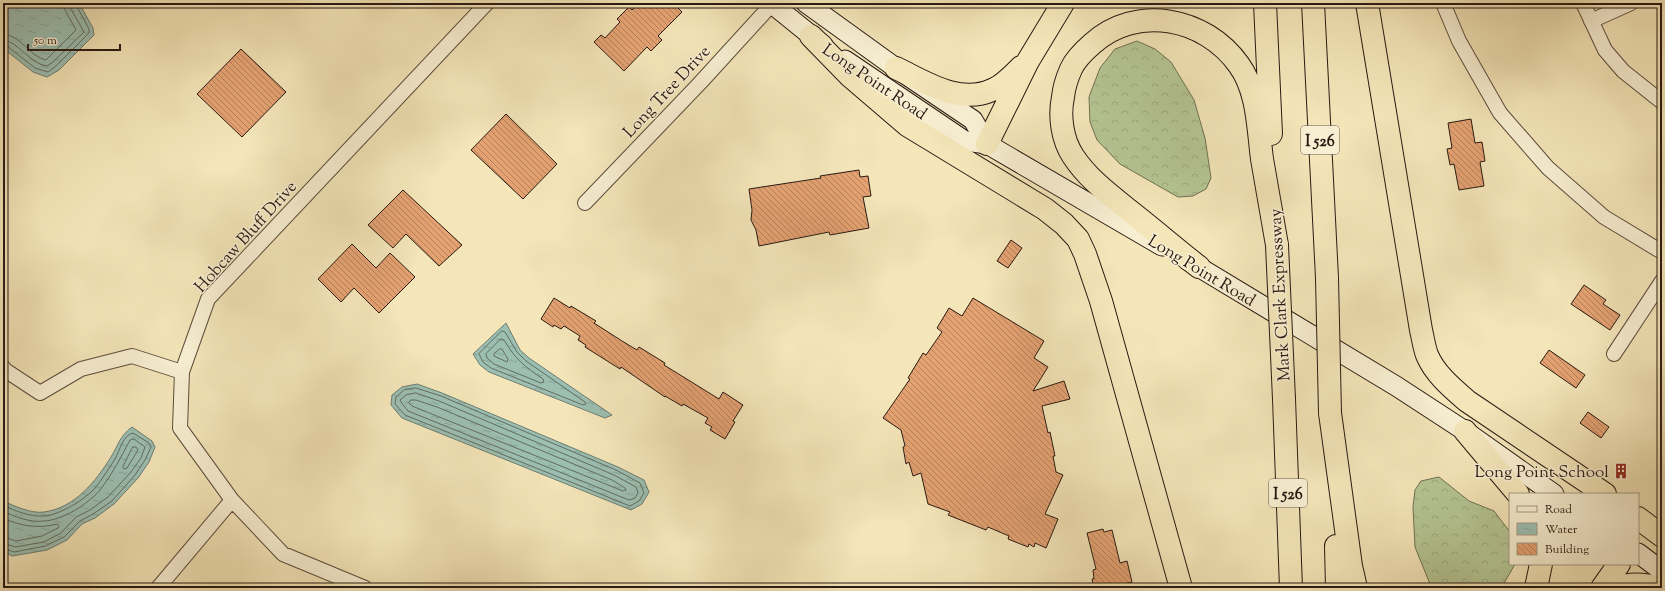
<svg xmlns="http://www.w3.org/2000/svg" width="1665" height="591" font-family="'Sorts Mill Goudy',serif">
<defs>
<pattern id="forest-crowns" width="20" height="18" patternUnits="userSpaceOnUse"><rect width="20" height="18" fill="#b5c694"/><path d="M2 6a3 3 0 1 1 6 0M12 15a3 3 0 1 1 6 0" fill="none" stroke="#9caa7f"/></pattern>
<pattern id="water-ripples" width="26" height="14" patternUnits="userSpaceOnUse"><rect width="26" height="14" fill="#9cbfb2"/><path d="M2 4q2-2 4 0t4 0M15 11q2-2 4 0t4 0" fill="none" stroke="#86a498"/></pattern>
<pattern id="building-back-hatch" width="6" height="6" patternUnits="userSpaceOnUse"><rect width="6" height="6" fill="#e4a272"/><path d="M-1 5l2 2M0 0l6 6M5-1l2 2" fill="none" stroke="#b9835c"/></pattern>
</defs>
<rect width="100%" height="100%" fill="#f4e6b9"/>
<filter id="stains"><feTurbulence type="fractalNoise" baseFrequency=".005" numOctaves="4"/><feColorMatrix values="0 0 0 0 .2 0 0 0 0 .09 0 0 0 0 .02 0 0 0 .5 -.17"/></filter>
<radialGradient id="worn" r=".72"><stop offset=".6" stop-color="#630" stop-opacity="0"/><stop offset="1" stop-color="#630" stop-opacity=".3"/></radialGradient>
<path fill="url(#forest-crowns)" stroke="#6f7053" d="M1137,41l18,8 16,13 23,38 11,38 6,40 -5,11 -13,7 -15,1 -58,-33 -23,-24 -7,-18 -1,-25 11,-29 15,-19z
M1439,477l30,24 25,10 16,21v32h5l-13,23 -69,1 -3,-4 -15,-37 -2,-40 2,-17 6,-9z"/>
<path fill="url(#water-ripples)" stroke="#6e7d72" d="M3,3h76l14,25 1,7 -35,35 -12,7 -14,-5 -30,-24z
M506,323l14,27 9,8 83,57 -7,3 -116,-46 -9,-7 -7,-11z
M417,384l25,9 176,74 26,13 5,12 -7,12 -11,6 -229,-92 -11,-13 1,-10 10,-8z
M132,427l20,14 3,6 -6,15 -11,16 -24,26 -19,14 -13,6 -15,16 -20,10 -35,6 -9,-5v-50c11,5 29,13 41,11 31,-4 52,-31 67,-55 8,-13 8,-20 21,-30z"/>
<g fill="none" stroke-linecap="round" stroke-linejoin="round">
<path stroke="#626c62" stroke-width="1" d="M3,34c18,1 27,23 43,26l30,-30 -11,-20 -1,-7
M3,40c15,1 27,24 44,26l6,-4 31,-30 -13,-23 -1,-6
M3,45l4,1 28,22 13,4 8,-6 33,-33v-4l-14,-26
M502,331l3,1 12,20 9,9 59,41 1,2 -3,1 -92,-37 -8,-6 -4,-8z
M501,339l3,1c12,20 20,26 39,39l1,3 -3,1 -47,-19 -7,-6 -1,-4z
M500,349h2l6,10 -1,3 -13,-6v-2z
M416,388l25,8 175,74 24,13 4,10 -5,8 -9,5 -225,-91 -10,-11 1,-7 8,-7z
M416,393l23,8 175,74 22,12 2,6 -3,5 -6,2 -221,-89 -7,-9 -1,-2 6,-5z
M411,400h5l21,7 175,73 13,8 1,2 -3,1 -211,-85 -3,-3z
M133,447h3l2,3 -11,18 -3,1 -1,-2z
M3,505c12,6 27,12 41,11 16,-1 42,-17 52,-29 7,-9 13,-19 19,-28 5,-9 8,-24 18,-26l16,10 2,4 -6,13 -10,15 -23,26 -19,13 -13,7 -16,16 -19,9 -31,6 -11,-4
M3,511c12,6 28,12 41,10 19,-1 44,-17 56,-31 12,-15 21,-33 30,-50l4,-1 11,8 -4,11 -10,14 -23,25 -18,13 -14,7 -15,16 -17,9 -29,5 -12,-4
M3,518c16,8 36,11 54,6l2,2 -1,2 -16,8 -26,5 -13,-4"/>
</g>
<path fill="url(#building-back-hatch)" stroke="#291912" d="M639,3h34l9,9 -24,24 4,4 -11,11 -4,-4 -23,24 -30,-29 7,-7 4,3 15,-16 -3,-3 12,-12 3,3z
M241,49l45,43 -44,45 -45,-43z
M506,114l51,50 -34,35 -52,-49z
M1471,119l4,24 7,-1 3,19 -5,1 4,24 -25,4 -5,-26 -4,1 -3,-16 5,-1 -4,-25z
M859,170l1,7 8,-1 3,20 -8,1 6,31 -39,7 -1,-3 -70,14 -3,-16 -5,-10 1,-10 -3,-21 72,-11 -1,-2z
M403,190l59,55 -23,21 -33,-32 -13,14 -25,-23z
M1011,240l11,8 -14,20 -11,-7z
M352,244l24,24 14,-15 25,24 -36,36 -25,-25 -13,14 -23,-23z
M1584,285l22,15 -3,4 17,11 -10,15 -39,-26z
M554,298l16,10 1,-2 25,15 -2,2 28,18 15,9 2,-3 26,16 -1,2 55,34 4,-7 20,13 -10,16 2,1 -10,17 -15,-9 2,-3 -7,-4 3,-5 -25,-14 -1,2 -17,-10v1l-44,-30 -1,2 -35,-22 1,-2 -8,-5 2,-4 -16,-10 -3,3 -7,-4 -1,2 -12,-8z
M973,298l71,43 -10,17 14,9 -15,24 31,-10 6,18 -28,7 6,27 2,-1 5,24h-2l3,16 7,3 -18,39 13,5 -12,29 -11,-5 -1,4 -5,-3 -1,3 -20,-8 1,-3 -21,-9 -2,3 -38,-15 2,-3 -22,-8 -7,-31 -8,3 -4,-14 -3,2 -3,-17 2,-1 -4,-16 -18,-12 27,-39 -2,-1 15,-25 3,2 16,-23 -5,-4 12,-20 13,8z
M1549,350l36,25 -9,13 -36,-25z
M1588,412l21,15 -8,11 -21,-15z
M1103,529l1,3 8,-2 8,33 7,-2 5,21 -17,4v2h-21l-2,-9h2l-1,-9 3,-1 -9,-36z"/>
<g fill="none" stroke-linecap="round" stroke-linejoin="round">
<defs>
<path id="minor" d="M1443,3l16,38 41,72 48,55 56,49 58,35
M1583,3l22,47 18,21 39,31
M1591,21l40,-18
M585,203l115,-120 73,-80
M1614,354l48,-73
M3,367l2,3 35,23 41,-24 51,-13 50,16
M158,588l74,-88
M365,588l-82,-34 -51,-54 -52,-72 2,-56 26,-73 279,-296"/>
<path id="secondary" d="M771,3l52,42
M806,3l90,65 77,52 14,24
M845,60l120,81 22,3 175,102
M1187,260l209,126 69,45 89,63
M1638,553l24,18"/>
<path id="motorway" d="M1265,3l6,131
M1313,3l14,275
M1367,3l54,327c2,8 3,17 6,25 8,19 25,33 40,46l138,93
M811,36l40,41 56,48 138,84 19,15 14,15 7,15 16,47 80,287
M896,68c29,14 63,37 96,22 11,-4 21,-15 29,-23
M987,144l41,-83 35,-58
M1199,267c-23,-18 -45,-37 -68,-55 -21,-17 -43,-33 -58,-56 -11,-17 -14,-40 -10,-59 1,-10 4,-19 8,-28 4,-9 13,-18 21,-25 44,-40 113,-27 147,21 19,26 19,63 23,94 5,28 10,57 15,86
M1284,399l7,189
M1330,413l21,153 5,22
M1465,431l53,63
M1638,518l24,18
M1336,546l1,42
M1536,588l5,-24
M1602,588l17,-24
M1614,588c16,-5 29,-5 45,0"/>
</defs>
<use href="#minor" stroke="#5c4c3c" stroke-width="16"/>
<use href="#secondary" stroke="#291912" stroke-width="21"/>
<use href="#motorway" stroke="#291912" stroke-width="24"/>
<use href="#minor" stroke="#f8efd2" stroke-width="14"/>
<use href="#secondary" stroke="#f8efd2" stroke-width="19"/>
<use href="#motorway" stroke="#f4e6b9" stroke-width="22"/>
<defs>
<path id="motorway-bridge" d="M1277,245l7,154
M1327,278l3,135"/>
</defs>
<use href="#motorway-bridge" stroke="#291912" stroke-width="24" stroke-linecap="butt"/>
<use href="#motorway-bridge" stroke="#f4e6b9" stroke-width="22"/>
</g>
<defs>
<symbol id="building-bare" viewBox="-9 -9 18 18"><path d="M-4-6H4V6H1V3H-1V6H-4ZM-2.5-4.3h1.7v1.8h-1.7ZM.8-4.3h1.7v1.8H.8ZM-2.5-1h1.7V.8h-1.7ZM.8-1h1.7V.8H.8Z" fill="#8f2418" stroke="#f8efd2" stroke-width="2.5" paint-order="stroke"/></symbol>
</defs>
<g fill-rule="evenodd">
<use href="#building-bare" x="1610" y="460" width="22" height="22"/>
</g>
<g text-anchor="middle" stroke-width="3" stroke-linejoin="round" paint-order="stroke">
<g fill="#f8efd2" stroke="#67594c" stroke-width="1">
<rect x="1301" y="126" width="38" height="28" rx="3"/>
<rect x="1269" y="479" width="38" height="28" rx="3"/>
</g>
<g font-size="16" font-weight="bold" fill="#291912">
<text x="1320" y="146">I 526</text>
<text x="1288" y="499">I 526</text>
</g>
<g font-size="17" fill="#291912" stroke="#f8efd2">
<text transform="translate(875 81) rotate(34)" y="6">Long Point Road</text>
<text transform="translate(666 91) rotate(-47)" y="6">Long Tree Drive</text>
<text transform="translate(245 236) rotate(-48)" y="6">Hobcaw Bluff Drive</text>
<text transform="translate(1202 270) rotate(31)" y="6">Long Point Road</text>
<text transform="translate(1279 295) rotate(-93)" y="6">Mark Clark Expressway</text>
</g>
<g font-size="17" fill="#291912" stroke="#f8efd2" text-anchor="end">
<text x="1609" y="477">Long Point School</text>
</g>
</g>
<rect width="1665" height="591" fill="none" stroke="#f4e6b9" stroke-width="16"/>
<rect x="4" y="4" width="1657" height="583" fill="none" stroke="#291912" stroke-width="2"/>
<rect x="8" y="8" width="1649" height="575" fill="none" stroke="#291912"/>
<rect x="1509" y="493" width="130" height="72" fill="#f8efd2" stroke="#a59985"/>
<rect x="1517" y="506" width="20" height="6" fill="#f8efd2" stroke="#a59985"/>
<text x="1545" y="513" font-size="12" fill="#291912">Road</text>
<rect x="1517" y="523" width="20" height="12" fill="url(#water-ripples)" stroke="#a59985"/>
<text x="1545" y="533" font-size="12" fill="#291912">Water</text>
<rect x="1517" y="543" width="20" height="12" fill="url(#building-back-hatch)" stroke="#a59985"/>
<text x="1545" y="553" font-size="12" fill="#291912">Building</text>
<path d="M28 44v6h92v-6" fill="none" stroke="#291912" stroke-width="2"/>
<text x="34" y="44" font-size="12" fill="#291912" stroke="#f8efd2" stroke-width="3" paint-order="stroke">50 m</text>
<rect width="100%" height="100%" filter="url(#stains)"/>
<rect width="100%" height="100%" fill="url(#worn)"/>
</svg>
